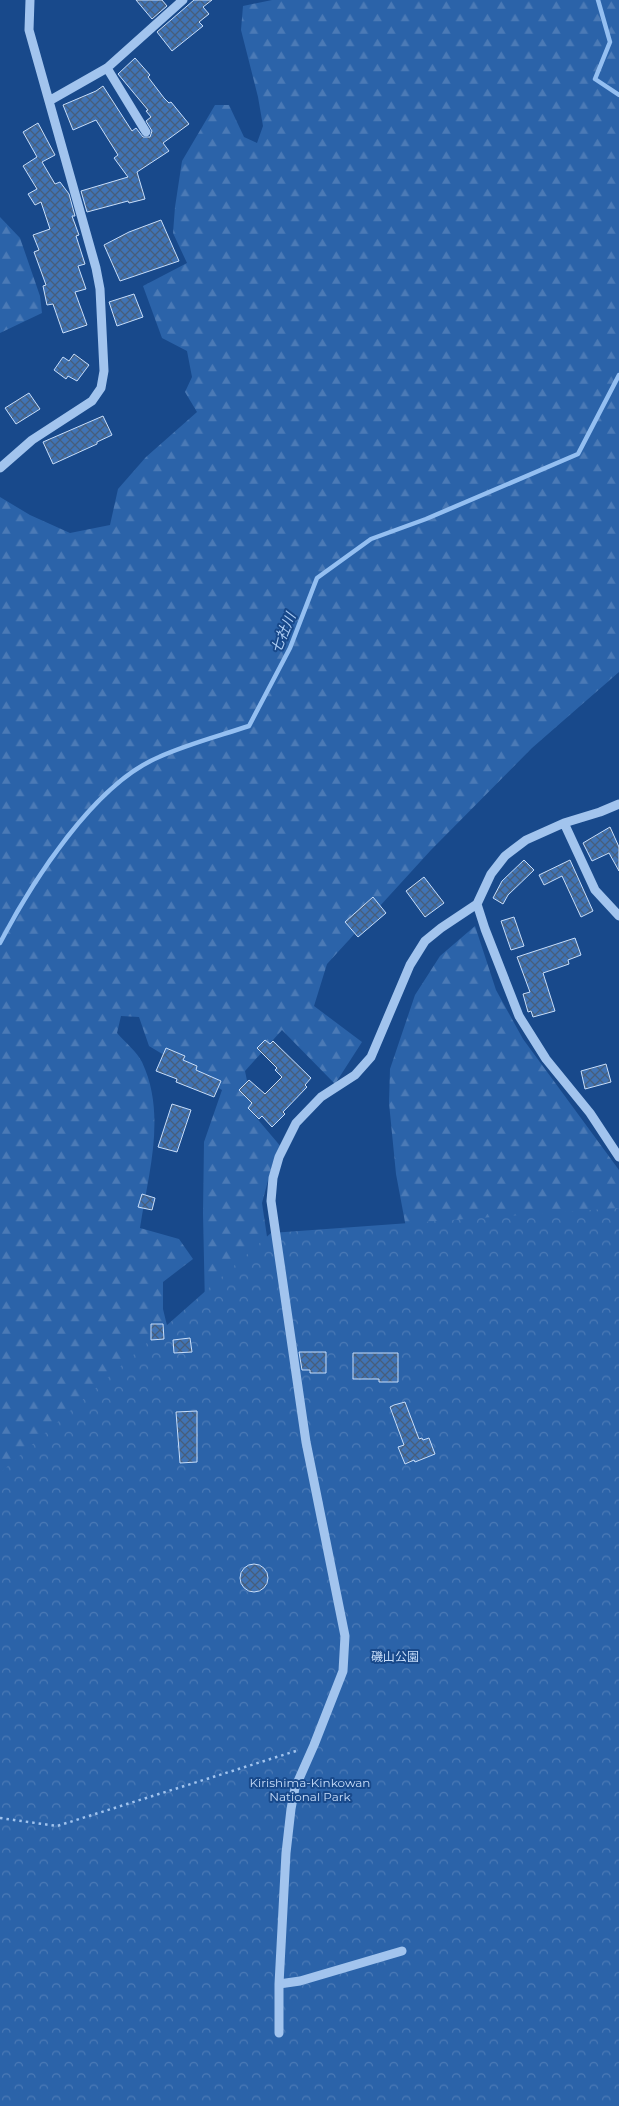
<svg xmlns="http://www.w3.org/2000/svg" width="619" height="2106" font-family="Montserrat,'Noto Sans JP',sans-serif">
<defs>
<pattern id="forest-firs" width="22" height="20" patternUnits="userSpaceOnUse" patternTransform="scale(1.25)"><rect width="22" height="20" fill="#2b63a9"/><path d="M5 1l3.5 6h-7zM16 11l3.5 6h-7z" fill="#4b7ab6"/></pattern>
<pattern id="park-crowns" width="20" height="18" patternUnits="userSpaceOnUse" patternTransform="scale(1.25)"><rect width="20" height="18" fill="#2b63a9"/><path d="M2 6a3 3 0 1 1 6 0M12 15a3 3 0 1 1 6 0" fill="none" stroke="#4b7ab6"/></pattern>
<pattern id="building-cross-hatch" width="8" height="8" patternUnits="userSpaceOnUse" patternTransform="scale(1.25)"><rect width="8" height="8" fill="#4073b4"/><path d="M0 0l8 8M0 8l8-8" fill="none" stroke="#475e7b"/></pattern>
</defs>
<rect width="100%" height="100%" fill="#18498b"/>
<path fill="url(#forest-firs)" d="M272,0h347v672l-87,76 -101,102 -104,114 -13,42 48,36 -27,42 -53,-54 -37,41 9,44 28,33 -9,14 -11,41 8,54 -64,97 -3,-141 1,-71 18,-52 -73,-44 -10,-29 -18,-1 -4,17c8,9 20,19 25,29 25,53 6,112 -2,166l39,11 14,20 -30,23v27l16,66 231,-126 -14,-75 -7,-71 1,-34 25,-74 25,-39 35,-30 21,64 27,49 96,131v936h-619v-1609l30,18 40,18 40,-8 8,-36 28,-32 51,-45 -12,-20 7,-15 -5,-26 -25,-13 -19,-52 44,-23 -14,-30 2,-26 7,-46 33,-56h14l15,32 13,6 6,-17 -5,-29 -17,-67 2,-24z
M0,217l20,21 20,58 2,17 -42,20z"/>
<path fill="url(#park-crowns)" d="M619,1208v898h-619v-633l271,-240z"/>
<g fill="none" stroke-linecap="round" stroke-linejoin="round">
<path stroke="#94bff1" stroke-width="4.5" d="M598,0l12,42 -15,37 24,16
M0,943c32,-61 94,-159 159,-186 29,-13 60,-21 90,-31l41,-78 27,-70 54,-39 55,-20 152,-65 41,-79"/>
</g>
<path fill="url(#building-cross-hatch)" stroke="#c8defa" d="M136,0h26l5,6 -15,13z
M194,0h18l-9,7 6,7 -10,8 4,4 -31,25 -15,-19z
M135,58l15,17 -2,2 16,21 5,5 2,-1 18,22 -26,19 6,8 -32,21 8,27 -16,4 -1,-2 -41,11 -6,-21 47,-14 -14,-19 4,-3 -22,-35 -23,10 -10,-25 33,-14 7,-5 29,45 4,-3 7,9h7l2,-6 -6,-10 5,-4 -5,-6 2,-1 -30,-36z
M38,123l17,32 -13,7 13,22 5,-2 9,12 6,22h-3l7,19 -3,1 9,28 -7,2 8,23 -11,3 12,33 -24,8 -10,-29 -6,1 -4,-19 3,-1 -12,-33 5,-2 -6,-15 17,-6 -9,-27 -6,3 -7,-11 9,-5 -14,-23 14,-9 -14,-25z
M161,220l18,41 -59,20 -16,-36 25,-13z
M134,294l9,23 -26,9 -8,-24z
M74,354l15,11 -12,16 -9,-5 -2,3 -12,-9 9,-13 6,4z
M29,393l11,16 -24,15 -11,-16z
M103,416l9,19 -15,7v2l-44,20 -10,-22z
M610,827l9,20v24l-10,-18 -17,8 -9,-18z
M524,860l10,10 -26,25 -5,9 -10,-6 9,-17z
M570,860l23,51 -12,6 -19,-41 -18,9 -5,-10z
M424,877l20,26 -19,14 -19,-26z
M373,897l13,16 -28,24 -13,-15z
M514,917l10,29 -13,4 -10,-29z
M575,938l6,17 -13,5 1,4 -26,9 12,38 -22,6 -2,-6 -3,1 -5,-18 7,-2 -13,-35z
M265,1040l5,4 3,-3 38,37 -6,7 2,2 -24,25 2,2 -13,13 -10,-11 -3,3 -11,-11 4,-5 -13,-13 10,-10 16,14 17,-17 -7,-7 2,-2 -20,-20z
M166,1048l19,8 -2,4 14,6 -1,4 25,11 -7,16 -38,-15 1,-3 -21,-8z
M606,1064l5,18 -26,7 -4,-18z
M172,1104l19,6 -14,42 -19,-5z
M142,1194l13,4 -3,12 -14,-3z
M151,1324h12l1,15 -13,1z
M190,1338l2,14 -18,1 -1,-13z
M299,1352h27v21h-16v-3h-8z
M353,1353h45v29h-19v-3h-26z
M405,1402l14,37 3,-1 1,2 6,-2 6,16 -20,8 -1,-2 -9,4 -7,-17 6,-2 -14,-38 4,-2z
M197,1411v51l-17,1 -4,-51z
M240 1578a14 14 0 1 1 28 0a14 14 0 1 1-28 0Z"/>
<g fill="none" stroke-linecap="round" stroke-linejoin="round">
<path stroke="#a2c4ee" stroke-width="2.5" stroke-dasharray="2.5 4" stroke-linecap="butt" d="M0,1818l57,8 242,-76"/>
<path stroke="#a2c4ee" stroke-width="9" d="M107,68l39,64
M49,101l58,-33 76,-68
M0,468l32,-28 60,-39 9,-13 3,-17 -4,-82 -4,-21 -67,-238 1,-30
M564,823l31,67 24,26
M477,904l8,25 34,87 27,43 44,54 29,44
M279,1984l21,-3 102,-30
M279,2033v-49l7,-131 5,-44 4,-21 19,-43 29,-74 2,-35 -39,-194 -35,-241 2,-23 6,-21 17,-34 25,-26 34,-22 16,-18 39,-92 15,-24 16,-13 36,-24 14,-30 14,-18 21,-16 38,-17 36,-11 19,-8"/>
</g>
<g text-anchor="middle" stroke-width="4" stroke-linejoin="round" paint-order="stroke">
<g font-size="12" fill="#c8defa" stroke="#18498b">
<text x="395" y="1661">磯山公園</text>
<text x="310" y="1787">Kirishima-Kinkowan<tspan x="310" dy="14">National Park</tspan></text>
</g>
<g font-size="14" font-style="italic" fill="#aecef5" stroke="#18498b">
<text transform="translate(283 633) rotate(-67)" y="5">七社川</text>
</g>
</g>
</svg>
